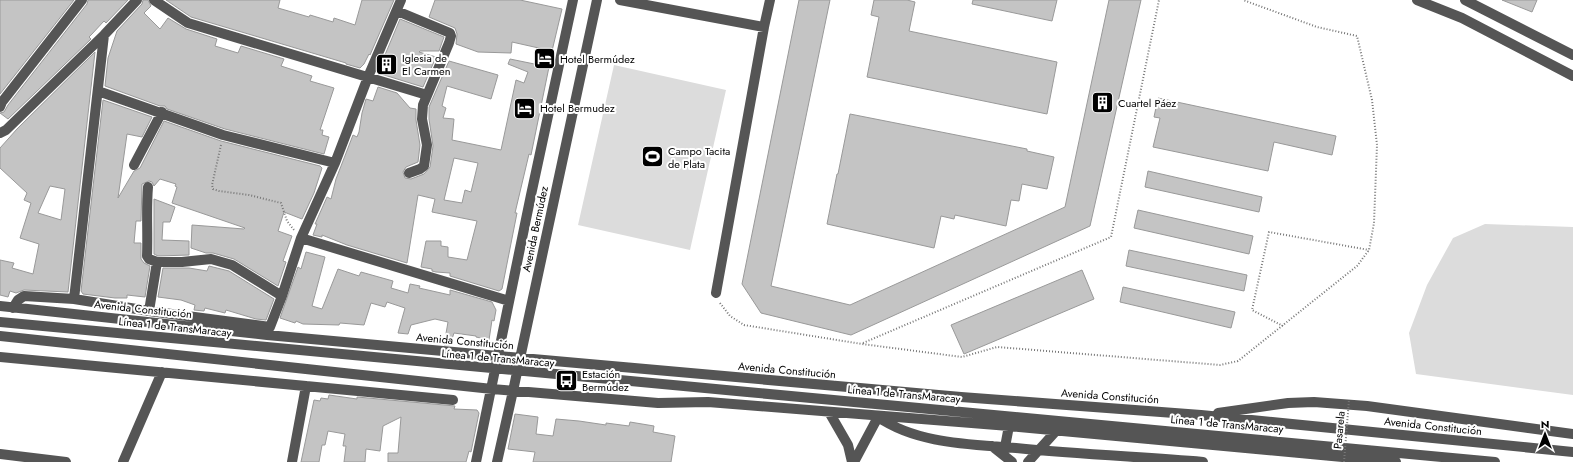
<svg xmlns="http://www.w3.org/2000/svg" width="1573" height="462" font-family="Jost,sans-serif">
<rect width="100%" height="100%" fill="#fff"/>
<path fill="#dcdcdc" d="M614,65l112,25 -36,160 -112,-25z
M1485,224l88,3v168l-157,-21 -7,-41 18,-48 26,-47z"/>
<path fill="#c4c4c4" stroke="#999" fill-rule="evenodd" d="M0,0h74l-74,94z
M88,0h40l-22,23 -2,-2 -12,13 -3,3 2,2 -83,80 -8,-6 4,-1 4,-7 79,-101z
M143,0h5l3,6 -7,7 16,16 8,-11 18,11 31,10 -2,7 23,7 3,-7 43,13 -3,7 31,10 -2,5 24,7 -14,42h3l-1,5 7,2 -5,17 -99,-25 -58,-20 -2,-3h-5l-55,-20 3,-28 9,-27 25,-27z
M166,0h114l-2,8 31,9 1,-2 23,7 1,-4 21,7 7,-25h32l-24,55 -1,-1 -5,10 -4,4 -14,-4v-1l-155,-46z
M435,0h85l42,9 -10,42 -40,-9 -1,11 -33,-1 -22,-8 1,-10 -2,-6 -26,-11z
M799,0h31l-59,286 79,19 215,-98 44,-207h32l-51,226 -239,109 -90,-22 -19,-29z
M874,0h33l8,2 -6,29 148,31 -10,52 -180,-37 12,-60 -8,-2z
M973,0h84l-5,21 -80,-17z
M1502,0h35l-5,12z
M400,19l44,18 -5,14h-19l-1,1 17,5 -13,30 -42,-13 5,-10 -4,-2z
M95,52l-27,240 -44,-2 -8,3 -6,-2 -2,6 -8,-2v-35l14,3 -2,5 21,6 6,-30 -19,-6 11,-35 -7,-3 3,-7 -27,-25v-20l17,-19zM50,186l15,3 -4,31 -23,-7z
M510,59l39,8 -18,88 -2,-1 -14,59h2l-15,76 -3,2 -49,-15v-3l-14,-1 -4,-1v-2l-11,-2 5,-26h15v5l7,1v10l19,3 10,-39 -45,-9 3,-13 -17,-4 -11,68 -60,-18 -25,-10v2l-9,-2 4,-11h-2l12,-27 4,2 5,-20 17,-44 4,2 2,-5 3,-19 4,-14 7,2 5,-14 19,6 13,15 6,1v11l4,25 -2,17 -12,5 -3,5 2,6 6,1 13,-5 6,-7 3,-21 -4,-27v-12l20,-46 49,14 -7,24 -44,-13 -5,20 4,2 -3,10 11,1 -2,21 49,10 15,-70 8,3 4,-11 -20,-8zM454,158l24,5 -7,29 -6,-2 -3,13 -18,-3z
M1158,98l178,38 -4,19 -58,-13 -6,29 -115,-24 7,-29 -6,-1z
M103,100l49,17 -10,20 -15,-3 -9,64 16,-27 6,-3 24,-47 57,20 99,25 2,2 -8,25 -12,26 -18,-7 -6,19 14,5 -9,25 3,1 -8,24 -44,-27 -21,-6h-7l-15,-5 1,-23 52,4 1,-1 -73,-25 5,-16 -2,-1 1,-2 -16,-5 -6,7 -2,-4 -3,-1 -7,3 -1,37h-5l-2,22h7v16l3,4 6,3 -5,31 -18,-2v3h-12l-32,-4 -2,-3z
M850,114l177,35v2l27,6 -7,32 -25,-5 -3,17 -8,-1 -5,26 -51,-11 -1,4 -13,-3 -7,32 -107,-24 10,-50h1z
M1148,171l114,26 -3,15 -114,-25z
M154,199l21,8 -5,15h-7l-1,18 27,1v14l-31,1 -4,-2z
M1138,210l115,26 -4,18 -115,-26z
M1129,250l118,25 -3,16 -118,-25z
M306,252l19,5 -13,49 10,3 16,-40 21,7 2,-4 32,9 -2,7 17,5 2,-9 10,2 -1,2 31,7v-5l42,12 4,8 -2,11 -2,-1 -3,20 -13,-3v-1l-22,-3 -4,12h-6l4,-23 -13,-3 -24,6 -3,9 -10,-1 7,-25 -18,-6 -2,5 -14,-4 -7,22 -24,-2 -1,2 -36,-1 -7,-3 -1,2 -15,-5 18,-51 3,2z
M209,266l20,5 45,28 -8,21 -10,-1 -30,-9 -1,3 -20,-5 -1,3 -10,-1 1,-5 -14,-5 -23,-3 5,-29h26l18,3z
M1082,270l12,29 -130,55 -13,-29z
M1123,287l112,25 -4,16 -111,-26z
M329,395l28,4v-2l98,9 -1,3 23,1 2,3 -8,39 -2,-1 -3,11h-78v-9h10l3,-36 -18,9 -3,25 -14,-2 -1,13h-21l2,-16h-3l2,-12 -17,-3 -3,14h-3l-3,17h-18l13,-62 6,1 1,-3 7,1z
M515,414l23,3 -2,17 17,2 3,-17 23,2 27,4v-2l23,3 1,-4 24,4 -1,6 22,4 -4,26h-138l2,-10 -27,-3z"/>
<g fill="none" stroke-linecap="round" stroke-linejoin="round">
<path stroke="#777" stroke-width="2" stroke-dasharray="1 2" stroke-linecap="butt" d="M221,145l-9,40 1,4 6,2 30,4 32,8 6,18 7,9
M720,303l10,13 14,9 118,19 100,13 35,-10 223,18 18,-4 119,-95 12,-16 5,-27 3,-78 -5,-45 -15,-64 -40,-9 -74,-27
M1283,326l-31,-16 17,-78 100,18
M863,343l248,-106 48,-237"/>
<path stroke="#555" stroke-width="10" d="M154,0l34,23 239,72
M620,0l144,27
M1417,0l45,18 111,58
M1465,0l108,55
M397,11l53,22 1,3 -2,7 -26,62 -1,14 5,26 -3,21 -4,3 -11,4
M98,91l125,44 112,28
M0,107l2,-5 80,-102
M0,133l6,-3 98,-95 33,-35
M134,165l28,-53
M148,187c-2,23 0,46 -1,69l2,3 8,3h25l29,-3 21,6 50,31
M301,238l208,63
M716,293l48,-266 6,-27
M74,299l30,-264
M0,306l267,29 231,21 463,41 240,18 372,37
M13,308l5,-8 6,-4 50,3 75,12 121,16 12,-31 19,-58 34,-75 33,-86 33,-77
M149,311l8,-49
M0,322c498,48 997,92 1495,140
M0,336l492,53 166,14 50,-1 301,24 387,36
M0,357l453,43
M829,412l19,33 4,17
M1218,413l70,-10 26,-1 53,4 206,28
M992,446l20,16
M1005,447l4,-21
M0,454l66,8
M123,462l39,-90
M292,462l14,-76
M476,462l55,-267 42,-195
M497,462l16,-71 84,-391
M854,462l24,-45c39,27 92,27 138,31 62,6 125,9 187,14
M1028,462l28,-31"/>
<path stroke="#777" stroke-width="2" stroke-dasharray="1 2" stroke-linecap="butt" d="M1344,462l5,-62"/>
</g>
<defs>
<symbol id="hotel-square" viewBox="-11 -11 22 22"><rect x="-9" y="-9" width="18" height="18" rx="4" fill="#000" stroke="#fff"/><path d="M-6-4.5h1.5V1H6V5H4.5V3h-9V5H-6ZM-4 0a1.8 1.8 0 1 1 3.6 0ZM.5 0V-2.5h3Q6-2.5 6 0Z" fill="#fff"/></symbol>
<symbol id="building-square" viewBox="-11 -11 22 22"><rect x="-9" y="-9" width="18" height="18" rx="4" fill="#000" stroke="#fff"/><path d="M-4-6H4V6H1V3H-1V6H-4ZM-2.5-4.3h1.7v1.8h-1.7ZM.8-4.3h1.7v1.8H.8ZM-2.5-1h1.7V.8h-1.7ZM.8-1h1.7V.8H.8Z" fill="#fff"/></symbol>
<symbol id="stadium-square" viewBox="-11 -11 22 22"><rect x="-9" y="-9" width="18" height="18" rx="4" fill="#000" stroke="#fff"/><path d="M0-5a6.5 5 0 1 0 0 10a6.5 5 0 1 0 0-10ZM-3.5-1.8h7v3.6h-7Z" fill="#fff"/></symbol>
<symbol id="bus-square" viewBox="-11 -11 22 22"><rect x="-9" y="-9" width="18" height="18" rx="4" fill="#000" stroke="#fff"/><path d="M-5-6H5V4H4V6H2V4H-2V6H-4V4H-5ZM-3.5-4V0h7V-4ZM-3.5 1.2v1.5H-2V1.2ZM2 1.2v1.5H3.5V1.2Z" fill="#fff"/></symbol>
</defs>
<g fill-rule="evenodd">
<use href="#hotel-square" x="532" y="46" width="25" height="25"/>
<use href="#building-square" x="374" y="52" width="25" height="25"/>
<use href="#building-square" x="1090" y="90" width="25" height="25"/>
<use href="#hotel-square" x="512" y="96" width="25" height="25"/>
<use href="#stadium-square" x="640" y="144" width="25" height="25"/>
<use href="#bus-square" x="554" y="368" width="25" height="25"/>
</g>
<g text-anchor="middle" stroke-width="4" stroke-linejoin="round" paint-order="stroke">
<g font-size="11" fill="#000" stroke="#fff" text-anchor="start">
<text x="402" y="62">Iglesia de<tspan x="402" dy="13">El Carmen</tspan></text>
<text x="560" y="63">Hotel Bermúdez</text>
<text x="1118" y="107">Cuartel Páez</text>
<text x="540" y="112">Hotel Bermudez</text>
<text x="668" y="155">Campo Tacita<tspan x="668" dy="13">de Plata</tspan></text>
<text x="582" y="378">Estación<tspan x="582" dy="13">Bermúdez</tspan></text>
</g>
<g font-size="11" fill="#000" stroke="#fff">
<text transform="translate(535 229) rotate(-78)" y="4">Avenida Bermúdez</text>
<text transform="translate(143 309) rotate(6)" y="4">Avenida Constitución</text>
<text transform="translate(175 327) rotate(6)" y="4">Línea 1 de TransMaracay</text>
<text transform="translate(465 341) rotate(5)" y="4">Avenida Constitución</text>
<text transform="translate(498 358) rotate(5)" y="4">Línea 1 de TransMaracay</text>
<text transform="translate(787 370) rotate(5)" y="4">Avenida Constitución</text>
<text transform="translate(904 394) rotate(5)" y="4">Línea 1 de TransMaracay</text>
<text transform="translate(1110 396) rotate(4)" y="4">Avenida Constitución</text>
<text transform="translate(1227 424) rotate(5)" y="4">Línea 1 de TransMaracay</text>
<text transform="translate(1433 426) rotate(6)" y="4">Avenida Constitución</text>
<text transform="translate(1339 430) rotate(-85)" y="4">Pasarela</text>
</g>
</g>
<g transform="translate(1545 434)" stroke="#ffffff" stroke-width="3" paint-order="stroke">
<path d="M0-3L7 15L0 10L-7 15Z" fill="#000000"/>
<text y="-6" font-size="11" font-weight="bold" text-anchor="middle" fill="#000000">N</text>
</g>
</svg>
